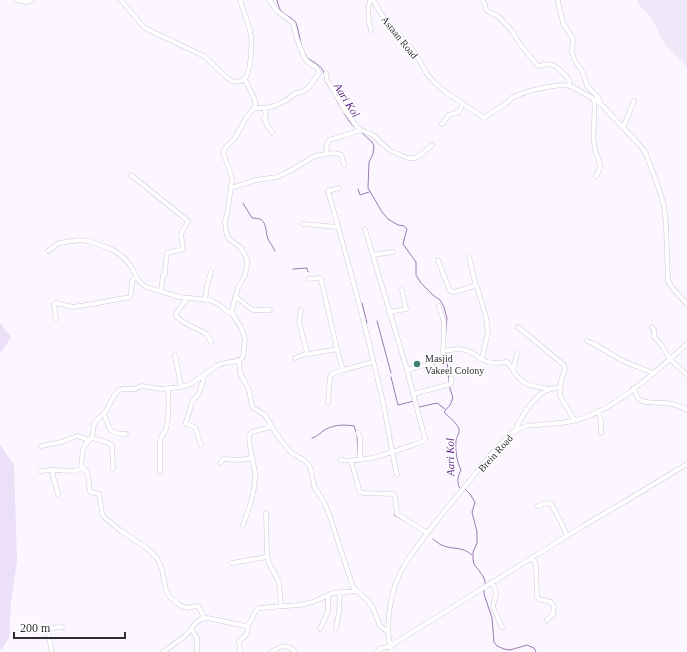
<svg xmlns="http://www.w3.org/2000/svg" width="687" height="652" font-family="'Times New Roman',serif">
<rect width="100%" height="100%" fill="#fbf6ff"/>
<path fill="#f0e8f8" d="M638,0h49v67l-23,-24 -13,-26 -13,-13z"/>
<path fill="#ece0f8" d="M0,323l11,14 -11,17z
M0,444l7,11 7,10 3,97 -6,39 -2,37 -8,12 -1,-1z"/>
<g fill="none" stroke-linecap="round" stroke-linejoin="round">
<path stroke="#9a7ab6" stroke-width="1" d="M277,0c1,4 2,9 5,12 4,4 12,6 14,11 4,10 4,25 10,33 4,6 15,7 18,17
M327,84l5,7
M335,97l4,8 4,5
M344,113l5,8 6,7
M361,132l11,10 2,4 -1,8 -4,8 -1,26 14,24 6,7 10,6 6,1 3,3 -4,15 13,18v13l5,8 13,13 6,4 4,7 3,11 -2,22
M358,189l2,6 9,-3
M243,203l9,15c14,0 13,7 15,18 1,5 6,10 8,15
M293,269l14,-1 1,4
M362,303l5,20
M377,321l14,52
M446,351l3,31
M391,377l7,28 16,-4
M449,385l4,13 -3,7 -6,7c5,5 13,11 15,17 1,5 -3,8 -3,12 -1,9 1,21 5,29 -3,6 -4,10 -2,17l1,1
M419,407l18,-4 8,6
M357,435l1,17
M312,438c5,-1 7,-4 11,-7 9,-6 20,-7 31,-5l2,6
M466,490l4,4 5,8 -3,10 5,20v11l-4,9v7l1,5 9,12 2,5v2
M394,515l11,6
M433,539c4,3 7,6 11,7 12,4 17,0 28,9
M484,590v4l8,24 2,24 3,4 7,3 6,1 17,-5 7,3 2,4"/>
<defs>
<path id="minor" d="M17,0l10,2 5,-2
M121,0l20,24 4,4 6,3 53,25 22,21c5,4 12,7 18,2 7,-5 8,-34 7,-43 -2,-12 -7,-24 -11,-36
M370,0c-3,11 -2,20 1,30
M373,0l15,25 23,23 4,5 12,21 8,9 9,8 40,27c7,-5 14,-9 21,-14 2,-2 5,-4 7,-6 12,-7 46,-15 59,-12l23,13 6,4 36,38 7,8 3,5 12,32 6,20 2,19 2,56 6,9 13,14
M482,0l3,4 1,6 13,7 12,13 9,14 17,21 2,1c14,-6 21,4 30,13v7
M558,0l1,7 4,16 9,14 1,3 -1,12 2,7 9,14 4,13 12,12 1,5
M326,73l1,7 2,3 15,26 13,18 4,3 14,6 6,7 10,8 12,5 5,2h7l8,-5 9,-8
M594,99c2,15 -2,29 0,44 1,4 1,9 3,13 4,10 5,9 -1,20
M254,108h12l8,-2 13,-6 7,-6 10,-3 5,-4 10,-14 -2,-5 -9,-6 -4,-5 -7,-18 -4,-16 -16,-12 -8,-11
M264,108l2,8 -2,2 3,7 5,7
M442,124l7,-9 10,-3 4,-9
M623,128l11,-27
M326,154l1,-10 2,-4 14,-4 17,-6
M131,175l57,46 -7,13 2,15 -16,4 -1,6 -1,16h-2l-2,16
M231,188l25,-8 21,-3 11,-5 27,-16 6,-1 13,-2 5,1 2,1 1,2 2,8
M339,188l-11,3c21,73 41,147 57,221 4,21 7,42 12,63
M303,224l35,3
M48,251l11,-8 20,-3 9,1 18,6 9,4 9,7 6,7 9,16 7,6 33,10 31,3 10,5 6,6 6,2
M373,255l20,-3
M469,256l7,31
M438,260l12,31 4,1 20,-6 3,1 9,30 2,14 -6,28
M309,279l10,-1 2,1 16,70 6,21
M236,297l14,11 3,2h17
M187,298l-11,16v2l7,6 24,12 4,8
M205,300l2,-14 4,-14
M301,310l-2,12 8,31 3,1 27,-5
M389,312l17,-3 -4,-19
M56,319l-2,-14 2,-2 17,4 20,-3 37,-7 1,-3 1,-13 4,-5
M518,327l46,38 1,4 -4,12 -1,15 14,24
M652,327l2,3v6l2,3 6,7 8,13 17,16
M587,341l9,4 27,16 30,12
M443,351c13,-2 20,-4 31,3 5,3 9,7 14,8 6,2 13,0 19,0 4,4 6,9 10,14 8,10 20,11 32,13
M175,355l3,15 3,17
M295,358l13,-5
M239,361l1,12 9,17 3,17 13,8 12,20 12,15 4,4 11,6 5,5 2,5 3,16 11,18 5,13 23,70 4,4 10,9 6,8 7,18 8,6
M407,370l34,-10 2,-2 1,-36 -5,-16
M513,370l4,-16
M634,388c1,4 2,9 6,12 7,4 17,2 25,3 8,0 15,3 22,7
M413,394l38,-10v-6
M328,402l2,-25 2,-3 11,-4 30,-8
M598,411l3,9v13
M104,414c6,15 4,20 22,20
M515,431c5,-13 18,-33 30,-40 5,-2 10,-3 15,-4
M358,432l2,6v21
M92,438l14,4 6,3 1,24
M201,445l-6,-18 -9,-3v-2l6,-20 7,-9 6,-18
M41,446l20,-4 16,-6 13,4
M340,460c28,3 58,-10 84,-19l1,-2 -18,-69 -42,-141
M351,461l5,17 3,12 1,2 4,1 30,1 1,2 2,18 30,19
M220,463l3,-4 16,1 13,-2
M53,470v6l5,18
M40,471l13,-1 21,1 9,-3
M160,472v-31c1,-5 4,-8 6,-12 3,-13 3,-27 2,-41
M538,506l9,-3 4,1 10,18 6,14
M266,513l1,41 2,9 10,19 2,24
M243,525c6,-17 13,-34 12,-52 -2,-13 -6,-25 -6,-38l3,-3 19,-5
M532,557l3,5 1,4 1,31 2,2 12,3 3,4 -1,8 -6,6
M232,563l35,-6
M492,582c7,14 3,12 1,25l9,20
M204,618l-5,-11 -4,-1 -7,2 -5,-1 -5,-3 -9,-8 -3,-6 -4,-21 -5,-11 -10,-10 -26,-17 -18,-15 -1,-4 -3,-18 -9,-2c-1,-5 -1,-18 -4,-21 -1,-2 -3,-3 -5,-5l2,-17 2,-4 7,-7 2,-14 3,-4 9,-9 8,-15 4,-5 4,-2h13l6,-3 20,3 20,-2 10,-3 27,-19c8,-4 19,-1 25,-8l2,-17 -1,-5 -3,-8 -8,-12 -1,-5 6,-22 7,-13 2,-10v-6l-6,-11 -12,-9 -3,-7 -1,-10 3,-13 4,-31 -9,-26 2,-4 10,-10 11,-20 9,-11v-7l-10,-21
M336,628l3,-16 1,-20
M191,629l6,9v14
M320,629l8,-17v-17
M52,652l-4,-20v-3l2,-1 12,-1
M163,652l22,-16 12,-14 4,-3 7,-1 37,8c9,-3 6,-13 14,-18l41,-3 13,-3 20,-9 24,-2
M240,652l-1,-11 8,-7 1,-9
M271,652c9,-5 16,-10 24,0
M377,652l3,-3 10,-3 193,-120 43,-25 61,-37
M392,652c-7,-20 -3,-52 5,-72 5,-12 12,-23 20,-33 14,-20 30,-39 46,-58 15,-18 29,-39 48,-55 4,-4 10,-6 16,-8 15,-2 31,-2 46,-5 41,-9 83,-50 114,-77"/>
</defs>
<use href="#minor" stroke="#cecad3" stroke-width="5"/>
<use href="#minor" stroke="#fff" stroke-width="4"/>
</g>
<circle fill="#408375" stroke="#fff" stroke-width="1.5" cx="417" cy="364" r="4"/>
<g text-anchor="middle" stroke-width="3" stroke-linejoin="round" paint-order="stroke">
<g font-size="10" fill="#302e32" stroke="#fff">
<text transform="translate(400 37) rotate(51)" y="4">Astaan Road</text>
<text transform="translate(495 453) rotate(-48)" y="4">Brein Road</text>
</g>
<g font-size="10" fill="#302e32" stroke="#fff" text-anchor="start">
<text x="425" y="362">Masjid<tspan x="425" dy="12">Vakeel Colony</tspan></text>
</g>
<g font-size="11" font-style="italic" fill="#5a1f80" stroke="#fff">
<text transform="translate(347 100) rotate(58)" y="4">Aari Kol</text>
<text transform="translate(450 457) rotate(-91)" y="4">Aari Kol</text>
</g>
</g>
<path d="M14 632v6h111v-6" fill="none" stroke="#302e32" stroke-width="2"/>
<text x="20" y="632" font-size="12" fill="#302e32" stroke="#ffffff" stroke-width="3" paint-order="stroke">200 m</text>
</svg>
